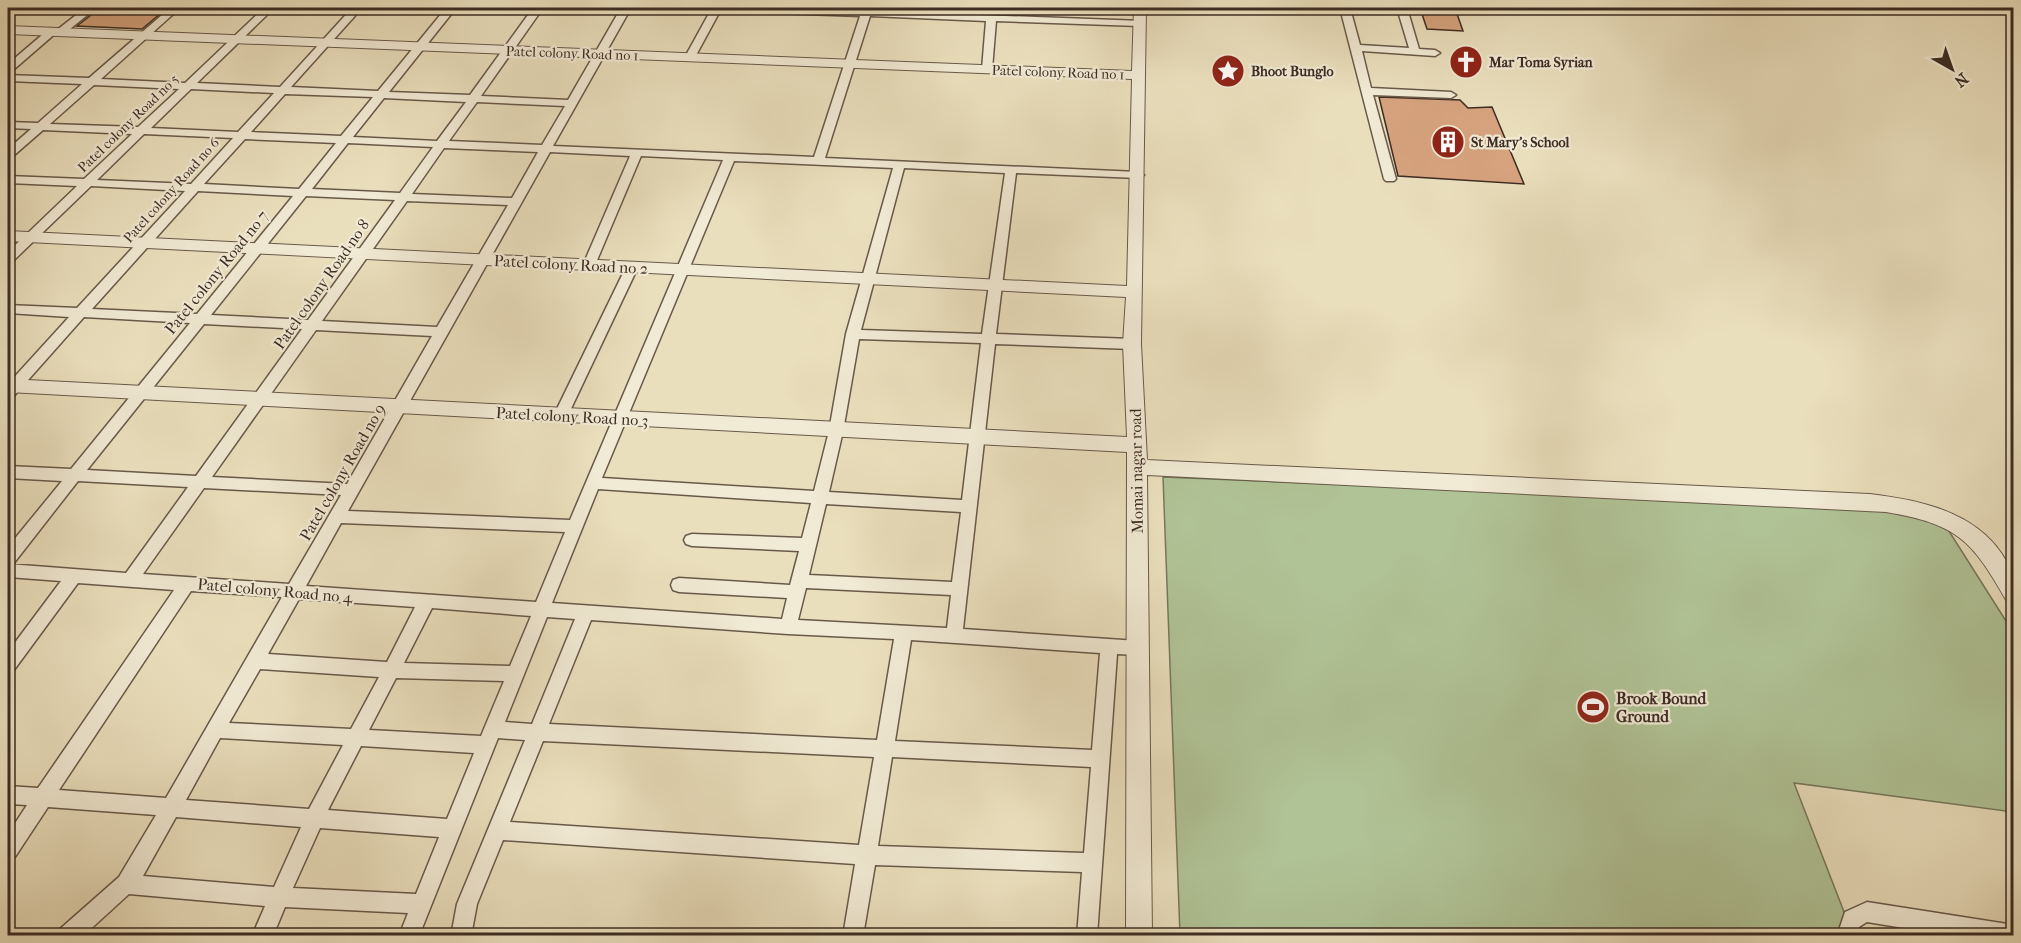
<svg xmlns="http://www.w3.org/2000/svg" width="2021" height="943" font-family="'IM FELL French Canon',serif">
<rect width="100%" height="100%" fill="#eadfbd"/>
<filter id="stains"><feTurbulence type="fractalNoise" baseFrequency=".00333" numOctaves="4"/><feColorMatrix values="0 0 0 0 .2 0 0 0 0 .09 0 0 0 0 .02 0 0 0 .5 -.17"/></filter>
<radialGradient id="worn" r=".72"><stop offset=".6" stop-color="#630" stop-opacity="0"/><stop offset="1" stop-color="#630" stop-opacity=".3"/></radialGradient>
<path fill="#b0c396" stroke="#76785d" stroke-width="1.5" d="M1163,477l772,32 78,123v180l-219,-29 59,152h-673z"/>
<path fill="#d6a37e" stroke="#3d2c24" stroke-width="1.5" d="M151,8h16l-25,21 -65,-3 18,-14 47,2z
M1420,8h35l8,23 -36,-2z
M1379,97l81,3 8,8 24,-1 32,77 -126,-8z"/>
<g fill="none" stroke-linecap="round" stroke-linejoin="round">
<defs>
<path id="minor" d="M85,8h11l-31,25 -8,-1 -45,39 -4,1v-8l41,-35 8,1z
M170,8h10l-79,71 84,4 79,-75h10l-77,75 83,4 72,-79h10l-71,79 87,4 68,-83h10l-67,84 81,3 63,-87h10l-62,88 87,4 53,-92h10l-78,138 261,11 46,-141 -140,-5 -26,48h-8l-1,-2 27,-49 150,2 1,-2h10l-1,3 271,10 1,2 -5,3 -143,-5 -4,48 -5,3 -5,-3 4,-48 -116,-5 -45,142 313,14 6,3 -6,3 -122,-5 -20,161 136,5 7,5 -7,5 -137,-5 -32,285 175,12 6,2 2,5 -2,5 -6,2 -21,-1 -20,282h-20l5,-64 -207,-7 -12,71h-20l12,-72 -352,-24 -26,64 -6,32h-20l6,-32 68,-164 -27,-2 -79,198h-20l9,-23 -123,-6 -12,29h-21l13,-30 -136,-12 -46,42h-26l3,-7 59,-52 37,-62 -108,-8 -33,50 -7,2v-25l19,-29 -19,-1v-18l30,2 136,-198 -96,-7 -64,87 -6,2v-20l53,-71 -53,-4v-30l54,-66 -54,-3v-12l63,3 119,-146 -106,-6 -71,80 -5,1v-14l61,-67 -61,-4v-8l69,3 108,-117 -94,-5 -79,76 -4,1v-11l69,-66 -69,-3v-7l76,3 48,-45 -89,-4 -31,27 -4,1v-9l23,-20 -23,-1v-6l30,1 44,-39 -74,-3v-6l81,3zM94,85l85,4 -41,38 -88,-3zM191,89l83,4 -36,39 -87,-4zM285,94l88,3 -32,39 -90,-4zM384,98l82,4 -29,39 -84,-4zM477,102l88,4 -23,39 -93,-4zM144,134l89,4 -42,46 -94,-4zM245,139l91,4 -37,46 -95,-5zM348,143l85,4 -33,46 -88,-4zM444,148l94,4 -26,46 -100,-4zM550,152l80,4 -47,109 6,4 6,-4 46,-109 82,4 -153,360 -222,-9zM734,161l159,7 -47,166 -17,97 -15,60 -212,-13zM904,168l101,5 -23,161 -121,-4zM198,191l95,5 -96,118 -105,-5zM306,196l89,4 -87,120 -97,-5zM407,201l101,4 -71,122 -115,-6zM204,324l98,5 -106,147 -109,-6zM316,330l116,6 -85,148 -135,-7zM859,339l122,4 -19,157 -133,-8 14,-61zM78,481l110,6 -62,86 -118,-9 6,-1zM204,488l137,7 -52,89 -146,-10zM598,489l213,14 -9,35 -110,-4 -6,2 -2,4 2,4 6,2 107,5 -9,34 -111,-7 -6,2 -2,5 2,5 6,2 108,6 -5,21 -230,-16zM826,504l135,8 -9,70 -143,-7zM341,523l224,9 -29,70 -230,-16zM806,588l145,7 -4,33 -149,-8zM191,591l91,6 -116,201 -107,-8zM299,599l116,8 -28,55 -119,-8zM432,608l99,8 -21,50 -106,-3zM547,617l28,2 -43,105 -27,-2zM591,620l197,14 106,5 -17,101 -328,-16zM911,640l189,13 -8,97 -197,-9zM260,669l119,8 -28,52 -122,-6zM396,678l108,3 -23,55 -112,-6zM220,738l123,7 -34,64 -123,-9zM543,741l331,16 -15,88 -349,-23zM361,746l113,7 -27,66 -119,-9zM892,757l199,10 -7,86 -206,-7zM176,817l125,10 -27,60 -131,-11zM320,828l119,9 -23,57 -123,-6z
M1340,8h10l10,37 49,3 -12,-40h10l12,41 16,1 5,3 -5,3 -73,-5 9,37 80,4 5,3 -5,3 -78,-3 23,84 -2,2h-8l-2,-2z
M632,263l6,4 -70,148 -7,5 -5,-1 -2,-4 72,-148z
M1867,902l147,23v11h-61l-86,-14 -8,5 -2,9h-20l8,-24z"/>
<path id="tertiary" d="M1134,8h12l-5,336 6,116 723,34c49,6 103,17 132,60 3,6 10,14 12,21 1,8 0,19 0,28l-8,-3c-34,-60 -49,-76 -120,-88l-739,-37 5,461h-26l1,-484 -1119,-60v-13l1119,58 -4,-93 3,-47 -1118,-56v-10l1119,55 5,-207 -1124,-45v-8l1124,45z"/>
</defs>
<use href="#minor" stroke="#68594a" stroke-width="3"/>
<use href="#tertiary" stroke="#68594a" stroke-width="2"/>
<use href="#minor" fill="#f1ead4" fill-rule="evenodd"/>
<use href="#tertiary" fill="#f1ead4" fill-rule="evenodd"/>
</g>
<defs>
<symbol id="church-disc" viewBox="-11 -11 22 22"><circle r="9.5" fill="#8f2418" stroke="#f1ead4"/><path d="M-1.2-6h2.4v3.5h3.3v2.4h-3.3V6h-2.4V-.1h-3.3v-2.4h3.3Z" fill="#fff"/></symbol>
<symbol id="sight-disc" viewBox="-11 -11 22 22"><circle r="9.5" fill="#8f2418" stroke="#f1ead4"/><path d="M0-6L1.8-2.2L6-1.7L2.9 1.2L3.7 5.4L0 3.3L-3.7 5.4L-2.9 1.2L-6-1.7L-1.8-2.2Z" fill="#fff"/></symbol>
<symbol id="building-disc" viewBox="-11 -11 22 22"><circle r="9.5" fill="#8f2418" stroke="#f1ead4"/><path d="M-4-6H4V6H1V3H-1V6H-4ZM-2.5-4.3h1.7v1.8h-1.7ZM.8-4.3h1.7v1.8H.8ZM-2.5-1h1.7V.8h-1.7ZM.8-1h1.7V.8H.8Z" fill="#fff"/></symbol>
<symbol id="stadium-disc" viewBox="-11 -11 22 22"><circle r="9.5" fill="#8f2418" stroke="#f1ead4"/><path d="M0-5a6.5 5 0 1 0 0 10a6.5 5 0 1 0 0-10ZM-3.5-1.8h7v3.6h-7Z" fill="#fff"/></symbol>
</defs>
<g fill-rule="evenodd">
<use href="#church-disc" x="1447" y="43" width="38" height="38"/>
<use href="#sight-disc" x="1209" y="52" width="38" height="38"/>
<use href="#building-disc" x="1429" y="123" width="38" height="38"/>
<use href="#stadium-disc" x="1574" y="688" width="38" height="38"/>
</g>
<g text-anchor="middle" stroke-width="4.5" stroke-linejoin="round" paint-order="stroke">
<g font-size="14" fill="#3d2c24" stroke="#f1ead4">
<text transform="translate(572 53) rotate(2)" y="5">Patel colony Road no 1</text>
<text transform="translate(1058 72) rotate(2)" y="5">Patel colony Road no 1</text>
<text transform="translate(128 123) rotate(-44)" y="5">Patel colony Road no 5</text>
<text transform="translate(171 190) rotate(-48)" y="5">Patel colony Road no 6</text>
</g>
<g font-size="14" font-weight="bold" fill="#3d2c24" stroke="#f1ead4" text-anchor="start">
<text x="1489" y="67">Mar Toma Syrian</text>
<text x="1251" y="76">Bhoot Bunglo</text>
<text x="1471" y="147">St Mary's School</text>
</g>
<g font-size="16" fill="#3d2c24" stroke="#f1ead4">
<text transform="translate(571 264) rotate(3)" y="6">Patel colony Road no 2</text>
<text transform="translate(216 272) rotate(-51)" y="6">Patel colony Road no 7</text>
<text transform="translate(321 284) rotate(-55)" y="6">Patel colony Road no 8</text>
<text transform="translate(572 416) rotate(3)" y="6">Patel colony Road no 3</text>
<text transform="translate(1136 471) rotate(-91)" y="6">Momai nagar road</text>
<text transform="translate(342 472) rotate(-60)" y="6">Patel colony Road no 9</text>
<text transform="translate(275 590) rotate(5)" y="6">Patel colony Road no 4</text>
</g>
<g font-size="16" font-weight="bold" fill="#3d2c24" stroke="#f1ead4" text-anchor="start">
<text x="1616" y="704">Brook Bound<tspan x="1616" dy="18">Ground</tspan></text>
</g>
</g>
<rect width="2021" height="943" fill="none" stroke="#eadfbd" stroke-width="30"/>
<rect x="9" y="9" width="2003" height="925" fill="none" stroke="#3d2c24" stroke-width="3"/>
<rect x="15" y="15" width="1991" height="913" fill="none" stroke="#3d2c24" stroke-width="1.5"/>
<g transform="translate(1952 69) rotate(140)" stroke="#f1ead4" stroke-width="4.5" paint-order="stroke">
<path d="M0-4.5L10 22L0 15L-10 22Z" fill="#3d2c24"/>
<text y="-9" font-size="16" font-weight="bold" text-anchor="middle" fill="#3d2c24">N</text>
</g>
<rect width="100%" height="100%" filter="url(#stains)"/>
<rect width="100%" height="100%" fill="url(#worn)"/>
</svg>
